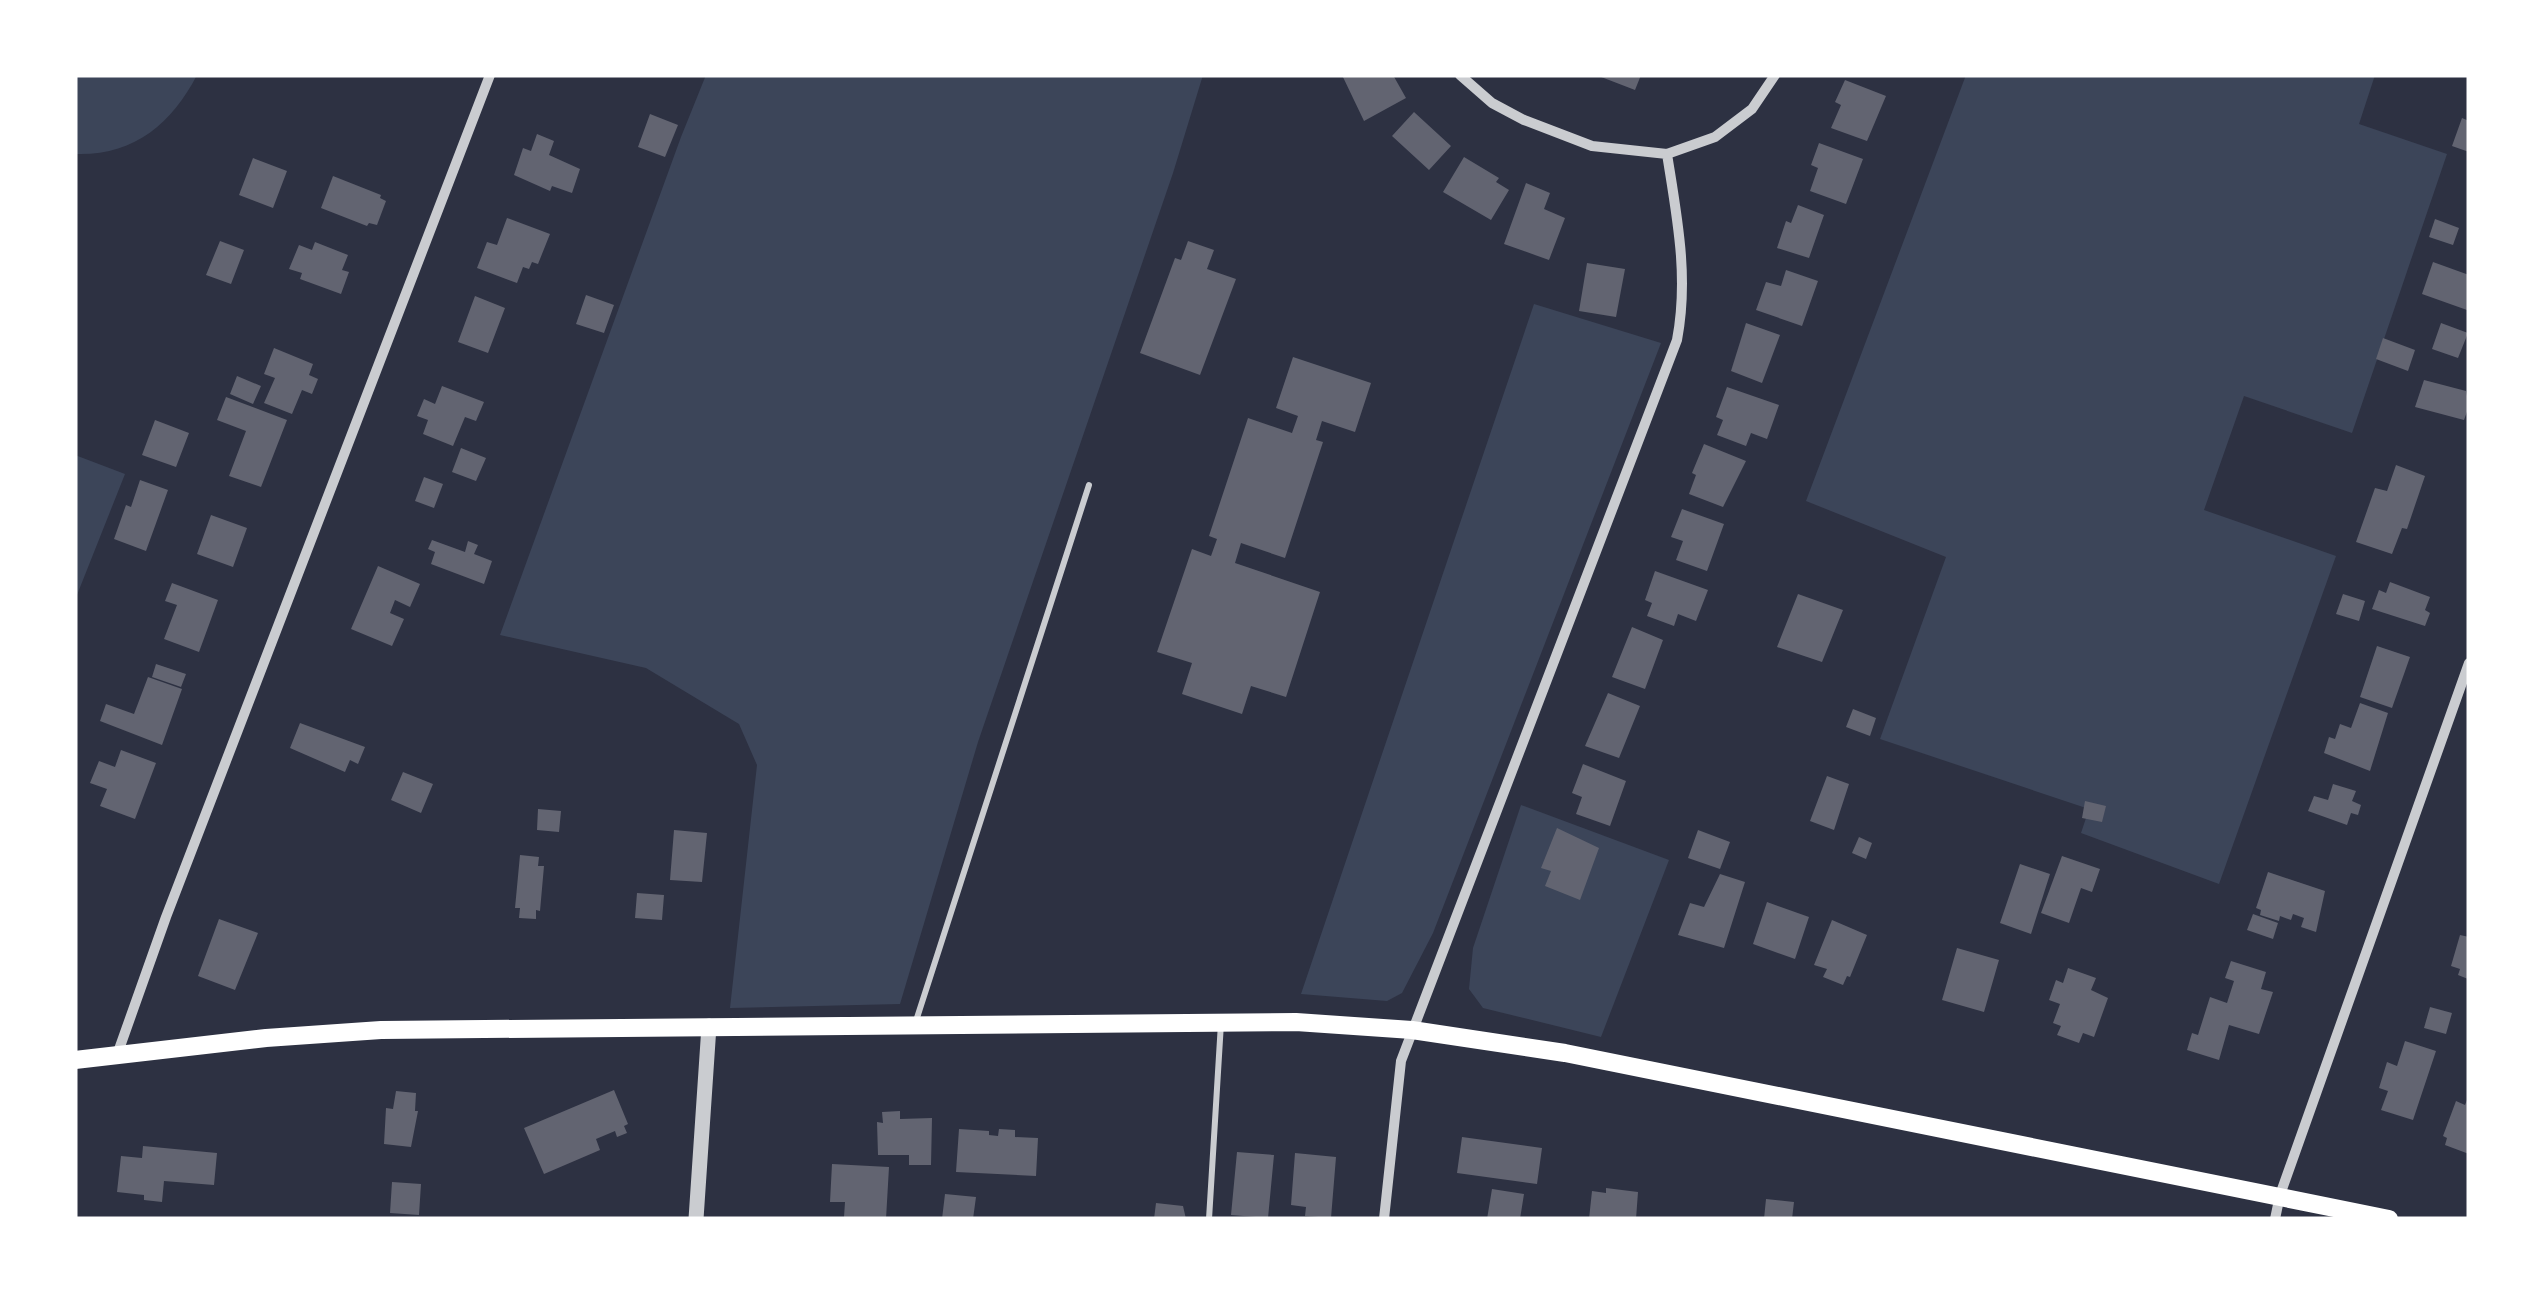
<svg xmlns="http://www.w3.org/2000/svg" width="2544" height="1294" font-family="'Asap Condensed',sans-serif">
<rect width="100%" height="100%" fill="#2d3142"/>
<path fill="#3c4559" d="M75,75h122c-26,50 -64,81 -122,79z
M706,75h497l-30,98 -195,569 -78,262 -170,4 27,-243 -18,-41 -93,-56 -146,-33 181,-498z
M1966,75h409l-16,49 88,30 -95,279 -108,-37 -40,114 132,46 -117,328 -138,-51 8,-24 -209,-70 66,-182 -140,-56z
M1534,304l127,39 -228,590 -31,60 -15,8 -86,-7z
M75,455l50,19 -50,126z
M1521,805l148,55 -68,177 -118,-29 -14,-19 4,-41z"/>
<path fill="#626471" d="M1342,75h51l13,23 -42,23z
M1596,75h45l-6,15z
M1845,80l41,16 -19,45 -36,-13 10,-23 -6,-3z
M1414,112l37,34 -22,24 -37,-34z
M650,114l28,11 -13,32 -27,-10z
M2462,118l7,3v31l-17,-6z
M537,134l17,7 -5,14 31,14 -8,24 -20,-7 -2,5 -36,-16 9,-27 8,3z
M1819,143l44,16 -17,45 -36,-13 8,-23 -7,-3z
M1464,157l35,21 -3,4 13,8 -18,30 -48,-28z
M253,158l34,13 -14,37 -34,-13z
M333,176l48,19 -1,3 6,3 -9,24 -8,-2 -2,3 -46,-18z
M1526,183l24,10 -6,16 21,9 -16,42 -45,-16z
M1798,205l26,10 -15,43 -32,-10 9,-27 5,2z
M507,218l43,16 -12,30 -6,-2 -3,7 -6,-2 -6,16 -40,-15 10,-26 10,3z
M2435,219l24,9 -6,17 -24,-8z
M220,241l24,9 -13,34 -25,-9z
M1188,241l26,9 -7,19 29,10 -36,96 -60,-22 35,-95 6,2z
M315,242l33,13 -6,15 7,2 -8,22 -41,-15 2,-6 -13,-4 10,-24 13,5z
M2433,262l36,13 -2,35 -45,-16z
M1587,263l38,6 -9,48 -37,-6z
M1786,270l32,11 -16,45 -46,-16 10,-28 15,4z
M586,295l28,10 -10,28 -28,-9z
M475,296l30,12 -17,45 -30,-11z
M1746,323l34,12 -18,48 -31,-12z
M2441,323l27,10 -10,25 -26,-9z
M2383,338l32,12 -7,21 -32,-12z
M274,348l39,16 -4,11 9,4 -6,15 -10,-4 -10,24 -28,-11 11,-25 -11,-4z
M1293,357l78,26 -16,49 -33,-11 -6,19 7,2 -38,116 -44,-15 -6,20 85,29 -34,105 -35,-11 -9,28 -60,-20 10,-31 -35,-11 35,-103 19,7 6,-17 -8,-3 39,-118 44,15 6,-17 -22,-8z
M237,376l24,10 -8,18 -23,-10z
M2424,380l42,11 3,15 -5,14 -49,-13z
M442,386l42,16 -8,19 -11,-4 -12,29 -30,-12 5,-14 -11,-4 7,-17 11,5z
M1727,387l52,18 -12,34 -16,-6 -5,13 -29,-11 6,-15 -7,-3z
M226,397l61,23 -26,67 -32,-11 17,-45 -29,-11z
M155,420l34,13 -13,34 -34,-12z
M1704,444l42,17 -23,46 -34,-13 7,-19 -4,-2z
M461,448l25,10 -10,23 -24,-9z
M2396,465l29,11 -18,53 -5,-1 -10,26 -36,-12 19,-54 12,3z
M424,477l19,7 -9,24 -19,-7z
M140,480l28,10 -22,61 -32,-12 12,-34 5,2z
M1682,509l42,15 -17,47 -31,-11 7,-19 -12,-4z
M211,515l36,13 -14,39 -36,-13z
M432,540l33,12 3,-11 10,4 -4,9 18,7 -8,23 -53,-20 4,-12 -7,-3z
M378,566l42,18 -10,23 -15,-7 -5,13 14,6 -12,27 -41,-17z
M1655,571l53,19 -12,31 -18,-7 -4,12 -27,-10 5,-13 -7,-3z
M2390,582l40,15 -5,13 5,3 -5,13 -53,-17 7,-19 7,3z
M172,583l46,17 -19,52 -35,-13 13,-34 -12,-4z
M1798,594l45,16 -21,52 -45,-15z
M2343,594l22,7 -6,20 -23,-7z
M1632,627l31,13 -18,49 -33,-12z
M2377,646l33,11 -18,51 -32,-11z
M156,664l30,10 -5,13 -29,-10z
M148,677l34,12 -20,56 -62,-24 6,-17 28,10z
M1608,693l32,13 -21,52 -34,-12z
M2360,703l28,10 -18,58 -46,-18 5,-16 6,2 5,-15 11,4z
M1853,709l23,9 -6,18 -24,-9z
M300,723l65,24 -7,17 -8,-4 -5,12 -55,-24z
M121,750l35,13 -21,56 -35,-13 7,-17 -17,-6 9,-22 16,6z
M1583,764l43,17 -16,45 -34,-12 6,-17 -10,-4z
M403,772l30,12 -12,29 -30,-13z
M1827,776l22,8 -15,46 -24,-9z
M2333,784l23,7 -4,10 9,4 -3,10 -7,-2 -4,12 -39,-14 6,-15 14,4z
M2085,801l21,5 -4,16 -20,-4z
M538,809l23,2 -2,21 -22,-2z
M1557,828l42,20 -19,52 -35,-14 6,-15 -10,-3z
M674,830l33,3 -5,49 -32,-2z
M1698,830l32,12 -10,27 -32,-11z
M1859,837l13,6 -6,16 -14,-6z
M520,855l19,2 -1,9h6l-4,45 -4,-1v9l-17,-1 1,-10h-5z
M2062,856l38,13 -8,23 -11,-4 -12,35 -28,-10z
M2020,864l30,10 -19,60 -31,-11z
M2268,872l57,19 -9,41 -15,-5 3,-9 -11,-4 -2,6 -11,-4 -1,5 -19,-6 1,-5 -5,-2z
M1720,874l25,8 -21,66 -46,-13 12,-32 14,4z
M637,893l27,2 -2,25 -27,-2z
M1767,902l42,15 -14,42 -42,-15z
M2253,914l25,9 -5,16 -26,-9z
M219,919l39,14 -23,57 -37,-14z
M1832,920l35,15 -17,42 -3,-1 -4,9 -20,-8 4,-8 -13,-4z
M2460,935l9,2 -1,42 -10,-4 2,-6 -9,-3z
M1957,948l42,12 -15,52 -42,-12z
M2231,961l35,11 -5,17 12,3 -14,42 -30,-9 -10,35 -32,-10 5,-17 6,2 12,-38 17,6 7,-22 -9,-3z
M2068,968l28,10 -5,12 17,8 -14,39 -11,-4 -4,10 -22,-8 4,-9 -8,-3 7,-19 -11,-4 7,-20 7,3z
M2430,1007l22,6 -6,21 -22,-6z
M2405,1041l31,10 -23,69 -32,-10 7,-19 -9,-3 8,-26 10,4z
M614,1090l14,34 -4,2 3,7 -10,4 -2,-6 -19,8 4,11 -56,24 -20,-46z
M396,1091l20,2 -1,18h3l-7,36 -27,-3 2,-36 7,1z
M2469,1095v59l-24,-9 2,-7 -4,-2 13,-35 9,4z
M900,1111v8l32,-1 -1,47h-22v-10h-31l-1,-33 6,1 -1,-11z
M959,1129l30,2v4l9,1 1,-7 16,1v7l23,1 -2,38 -80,-4z
M1462,1137l80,11 -5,36 -80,-11z
M143,1146l74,7 -3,32 -50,-4 -2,21 -18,-2v-5l-27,-3 4,-36 21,2z
M1237,1152l37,3 -6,63 -37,-3z
M1295,1153l41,4 -5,61 -26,-2 1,-9 -15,-2z
M832,1164l57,3 -3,52 -42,-2 1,-15h-15z
M392,1182l29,2 -2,31 -29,-2z
M1606,1188l32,4 -2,27h-47l3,-28 14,2z
M1492,1189l32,5 -4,25h-33z
M945,1194l31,3 -3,22h-31z
M1766,1199l28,3 -2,17h-28z
M1156,1203l27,3 3,13h-32z"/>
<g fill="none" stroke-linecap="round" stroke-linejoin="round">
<path stroke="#caccd0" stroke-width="6" d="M915,1024l174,-539
M1209,1219l12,-196"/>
<path stroke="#caccd0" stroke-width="10" d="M1460,75l32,28 32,17 68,26 75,8 48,-17 37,-28 23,-34
M117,1055l49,-138 324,-842
M1384,1219l17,-158 276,-721c12,-63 0,-123 -10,-186
M2275,1219l5,-24 189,-532"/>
<path stroke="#caccd0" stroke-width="15" d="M696,1219l13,-193"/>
<path stroke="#fff" stroke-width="18" d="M75,1060l191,-22 115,-8 915,-8 116,8 153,23 824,166"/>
</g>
<rect width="2544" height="1294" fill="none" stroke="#ffffff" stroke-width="155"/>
</svg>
